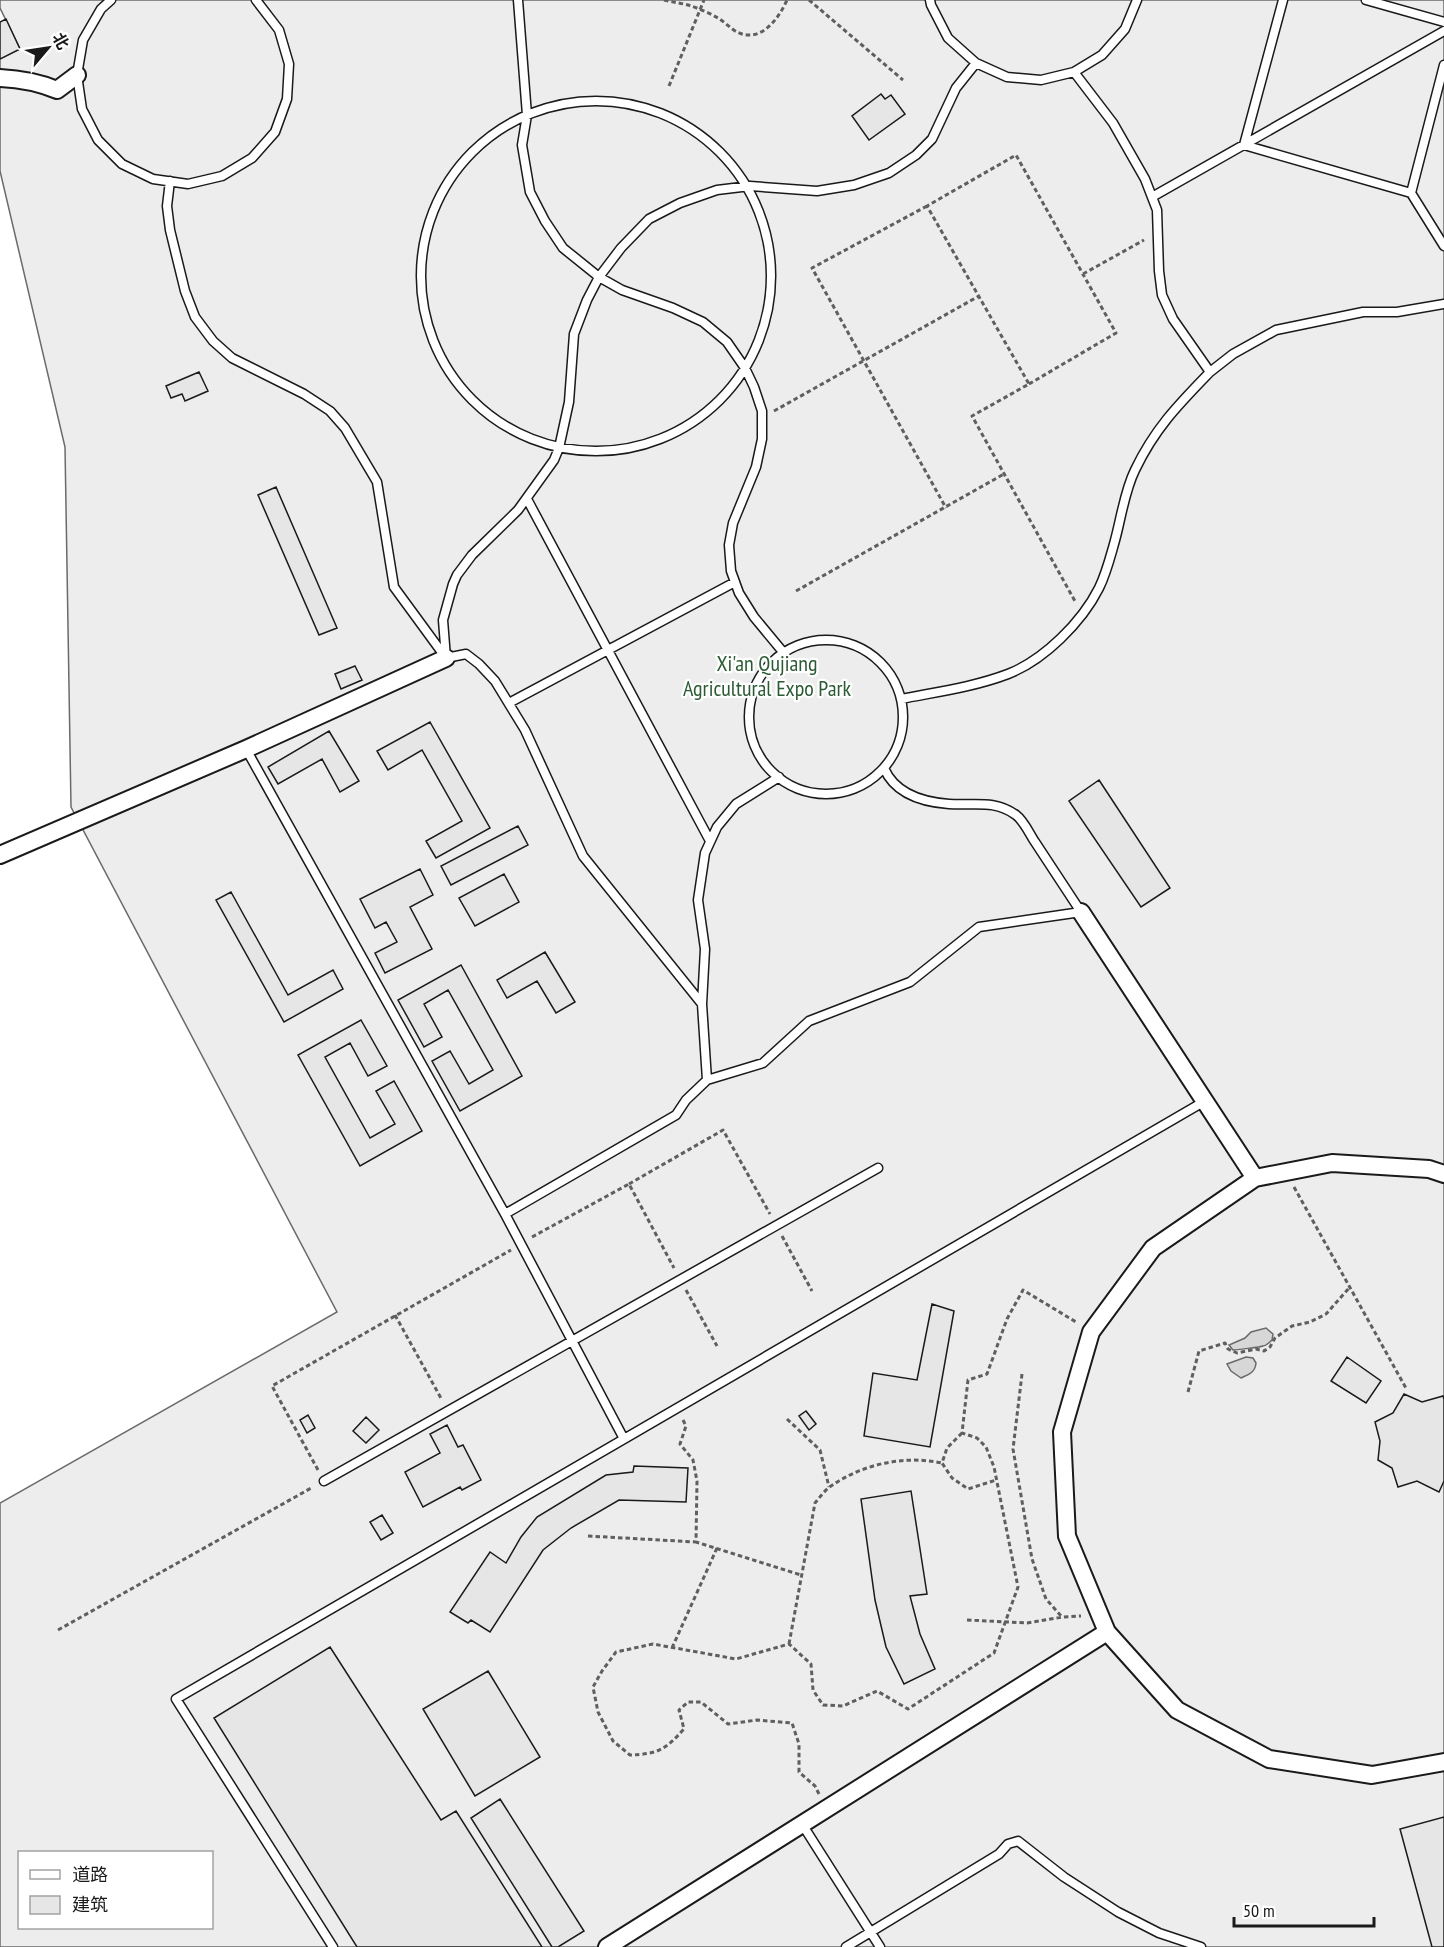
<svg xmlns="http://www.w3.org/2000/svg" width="1444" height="1947" font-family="'PT Sans Narrow','Noto Sans SC',sans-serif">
<rect width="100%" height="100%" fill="#fff"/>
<path fill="#ededed" stroke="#6a6a6a" stroke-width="1.5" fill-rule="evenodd" d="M0,0h1444v1947h-1444v-444l337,-191 -266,-505 -6,-360 -65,-276v-112l20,-10 -20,-41zM20,1852h192v76h-192z"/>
<path fill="#d7d7d7" stroke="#6a6a6a" stroke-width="1.5" d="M1266,1328l7,6 -1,6c-2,2 -7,6 -9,6 -2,1 -28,4 -30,4l-4,-5 16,-7 6,-6z
M1246,1357l7,1 3,5c-1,10 -7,11 -15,15l-10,-7 -4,-7z"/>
<path fill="#e6e6e6" stroke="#1a1a1a" stroke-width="1.5" d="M6,19l14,30 -20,10v-37z
M881,94l4,5 6,-4 14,19 -36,26 -17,-24z
M199,372l9,19 -23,10 -3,-7 -11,4 -5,-12z
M276,487l61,141 -18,7 -61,-140z
M355,666l7,14 -21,9 -6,-15z
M430,722l60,106 -54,30 -10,-17 36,-20 -40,-71 -34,20 -11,-19z
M329,731l30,50 -19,11 -18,-33 -44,25 -10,-17z
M1099,780l71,108 -29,19 -72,-106z
M518,826l10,19 -77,40 -10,-19z
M420,869l13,26 -23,12 22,42 -47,24 -10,-20 22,-11 -11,-20 -11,6 -15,-29z
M504,874l15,28 -44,24 -16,-28z
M231,892l57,103 45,-25 10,19 -59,33 -68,-122z
M545,952l30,50 -19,11 -19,-32 -30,17 -10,-18z
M461,965l61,111 -62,35 -28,-50 18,-10 19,33 24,-14 -45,-80 -24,14 18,33 -18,10 -26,-47z
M361,1020l26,46 -19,10 -18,-33 -25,14 45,81 25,-14 -19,-33 18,-10 28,50 -62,35 -62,-111z
M932,1304l22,7 -24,136 -66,-11 9,-63 44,7z
M1347,1357l34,24 -15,22 -35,-22z
M1404,1394l18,8 21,-6 1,3v82l-5,11 -22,-11 -19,6 -6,-19 -14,-8 2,-19 -5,-19 18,-9z
M806,1411l10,13 -7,6 -10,-14z
M308,1415l7,13 -8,5 -7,-13z
M366,1417l13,13 -13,13 -13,-12z
M447,1425l11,22 5,-2 18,35 -19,10 -2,-3 -37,20 -18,-35 35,-19 -10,-19z
M634,1466l54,2 -2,34 -67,-2 -48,28 -28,22 -53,82 -19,-12 -3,3 -18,-11 40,-60 16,11 15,-26 16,-20 69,-42 27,-3z
M911,1491l16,103 -17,2 10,38 15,35 -31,15 -18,-37 -11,-47 -14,-101z
M382,1515l11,18 -12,7 -11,-18z
M330,1647l111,173 15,-9 86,136h-185l-143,-229z
M488,1671l52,86 -65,39 -52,-87z
M500,1799l84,132 -26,16h-6l-81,-129z
M1444,1817v130h-12l-32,-118z"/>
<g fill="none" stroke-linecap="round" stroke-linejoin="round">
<defs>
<path id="service" d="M111,0l-10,9 -18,31 -6,35 5,34 16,31 24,24 31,15 35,5 34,-8 30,-18 23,-26 12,-33 2,-35 -10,-34 -23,-30
M518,0l9,115 -5,30 8,47 15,29 18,27 36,29 23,13 51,18 30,14 24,20 18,26 9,19 8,24v28l-6,28 -23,56 -4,22 2,26 8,22 15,24 29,35
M930,0l1,5 17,33 28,25 31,14 34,3 33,-8 28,-17 23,-26 12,-29
M1283,0l-39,145 167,48 33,-128
M1366,0l78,22
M421 276a175 175 0 1 1 350 0a175 175 0 1 1-350 0Z
M170,181l-3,25 3,24 15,61 10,26 18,24 19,17 72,36 26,17 15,17 32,54 17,105 52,71 20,-4 13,10 16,17 30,49 58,126 119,148 5,76 56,-17 46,-42 101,-39 69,-55 102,-15c-16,-24 -31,-47 -46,-70 -6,-9 -11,-21 -19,-27 -22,-16 -43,-9 -67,-11 -27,-2 -54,-10 -65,-36
M1411,193l33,53
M1152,197l292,-166
M1210,372l23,-18 43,-24 87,-18h34l47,-8
M527,499l183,342
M749 717a77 77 0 1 1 154 0a77 77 0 1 1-154 0Z
M446,658l-3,-38 10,-36 4,-9 15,-20 46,-45 36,-50 5,-12 10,-46 5,-68 13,-34 12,-23 22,-29 28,-29 31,-16 37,-13 33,-4 67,5 37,-6 35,-12 27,-18 16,-16 24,-51 20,-25
M901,699c35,-7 73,-12 107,-25 36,-14 74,-52 91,-86 7,-14 11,-30 15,-44 7,-24 10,-52 21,-74 20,-42 44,-66 75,-98l-37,-53 -11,-24 -3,-24 -2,-61 -12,-31 -32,-56 -39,-51
M509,703l226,-121
M246,749l259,465 119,225 581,-338
M702,1004l3,-55 -7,-49 7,-47 12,-26 19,-23 43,-27
M505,1214l171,-99 10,-15 21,-20
M324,1481l554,-313
M802,1824l78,123
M333,1947l-157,-248 448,-260
M846,1947l153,-93 9,-10 10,-3 46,36 54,35 41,21 42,14"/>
<path id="minor" d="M0,78c21,1 38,4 57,12l20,-15
M0,855l246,-106 200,-91
M1081,912l174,266
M1444,1174l-15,-5 -97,-6 -77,15 -102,70 -62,84 -29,100 5,104 40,96 70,78 92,49 103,16 72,-13
M607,1947l500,-315"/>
</defs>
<use href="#service" stroke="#1a1a1a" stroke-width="11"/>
<use href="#minor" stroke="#1a1a1a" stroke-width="20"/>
<path stroke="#5f5f5f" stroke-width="3" stroke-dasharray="4.5 3" stroke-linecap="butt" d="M664,0c8,2 16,3 24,5 10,3 21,8 30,13 7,4 13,11 19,14 24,12 42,-14 50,-32
M809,0l94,80
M669,86l35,-86
M927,206l-115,62 134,240
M1083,274l61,-34
M1029,384l87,-51 -100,-178 -89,51 102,178 -57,32 104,187
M774,411l205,-115
M796,591l208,-117
M629,1184l94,-54 47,84
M1294,1187l113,203
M782,1236l30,55
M532,1237l97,-53 45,84
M686,1290l31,56
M395,1315l47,85
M1022,1374l-9,75 19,110 14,40 16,18
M1188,1392l11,-41 26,-8 3,6 9,4 19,-4 8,2 6,-4 5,-9 17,-12 18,-4 16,-8 24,-27
M787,1419l33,31 9,37
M683,1420l3,6 -6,18 13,16 4,21 -1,61 105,33
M962,1433l-15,15 -5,15 10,15 16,11 28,-9
M318,1470l-46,-84 239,-136
M588,1536l108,6
M967,1620l60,3 35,-6 19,-1
M58,1630l255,-143
M789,1644l26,-141c5,-6 10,-13 16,-17 32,-22 73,-31 111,-23
M672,1648l45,-100
M819,1794l-4,-8 -16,-14v-28l-7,-21 -35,-3 -29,4 -27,-22h-13l-9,8 5,19c-19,21 -26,25 -54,26l-17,-14 -15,-29 -5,-25 9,-16 14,-19 37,-8 83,15 53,-15 22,20 2,26 10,15 20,1 34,-15 31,18 86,-56 24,-66 -24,-120 -8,-20 -9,-9 -15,-5 6,-53 19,-6 20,-55 16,-29 53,32"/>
<use href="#service" stroke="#fff" stroke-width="8"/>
<use href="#minor" stroke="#fff" stroke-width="16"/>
</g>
<g text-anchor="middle" stroke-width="4.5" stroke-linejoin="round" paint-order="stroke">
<g font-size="22" fill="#2b5a34" stroke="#fff">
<text x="767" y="671">Xi'an Qujiang<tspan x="767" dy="25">Agricultural Expo Park</tspan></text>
</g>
</g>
<rect x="18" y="1851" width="195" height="78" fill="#ffffff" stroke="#a3a3a3" stroke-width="1.5"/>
<rect x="30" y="1870" width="30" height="9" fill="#ffffff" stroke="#a3a3a3" stroke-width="1.5"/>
<text x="72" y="1881" font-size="18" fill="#1a1a1a">道路</text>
<rect x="30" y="1896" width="30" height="18" fill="#e6e6e6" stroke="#a3a3a3" stroke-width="1.5"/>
<text x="72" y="1911" font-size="18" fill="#1a1a1a">建筑</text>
<g transform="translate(48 48) rotate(61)" stroke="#ffffff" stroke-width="4.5" paint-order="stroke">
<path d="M0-4.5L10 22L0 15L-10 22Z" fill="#1a1a1a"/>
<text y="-9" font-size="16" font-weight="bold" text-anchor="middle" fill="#1a1a1a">北</text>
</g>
<path d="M1234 1917v9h140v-9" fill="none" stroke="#1a1a1a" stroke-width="3"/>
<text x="1243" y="1917" font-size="18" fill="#1a1a1a" stroke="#ffffff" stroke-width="4.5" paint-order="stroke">50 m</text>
</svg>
